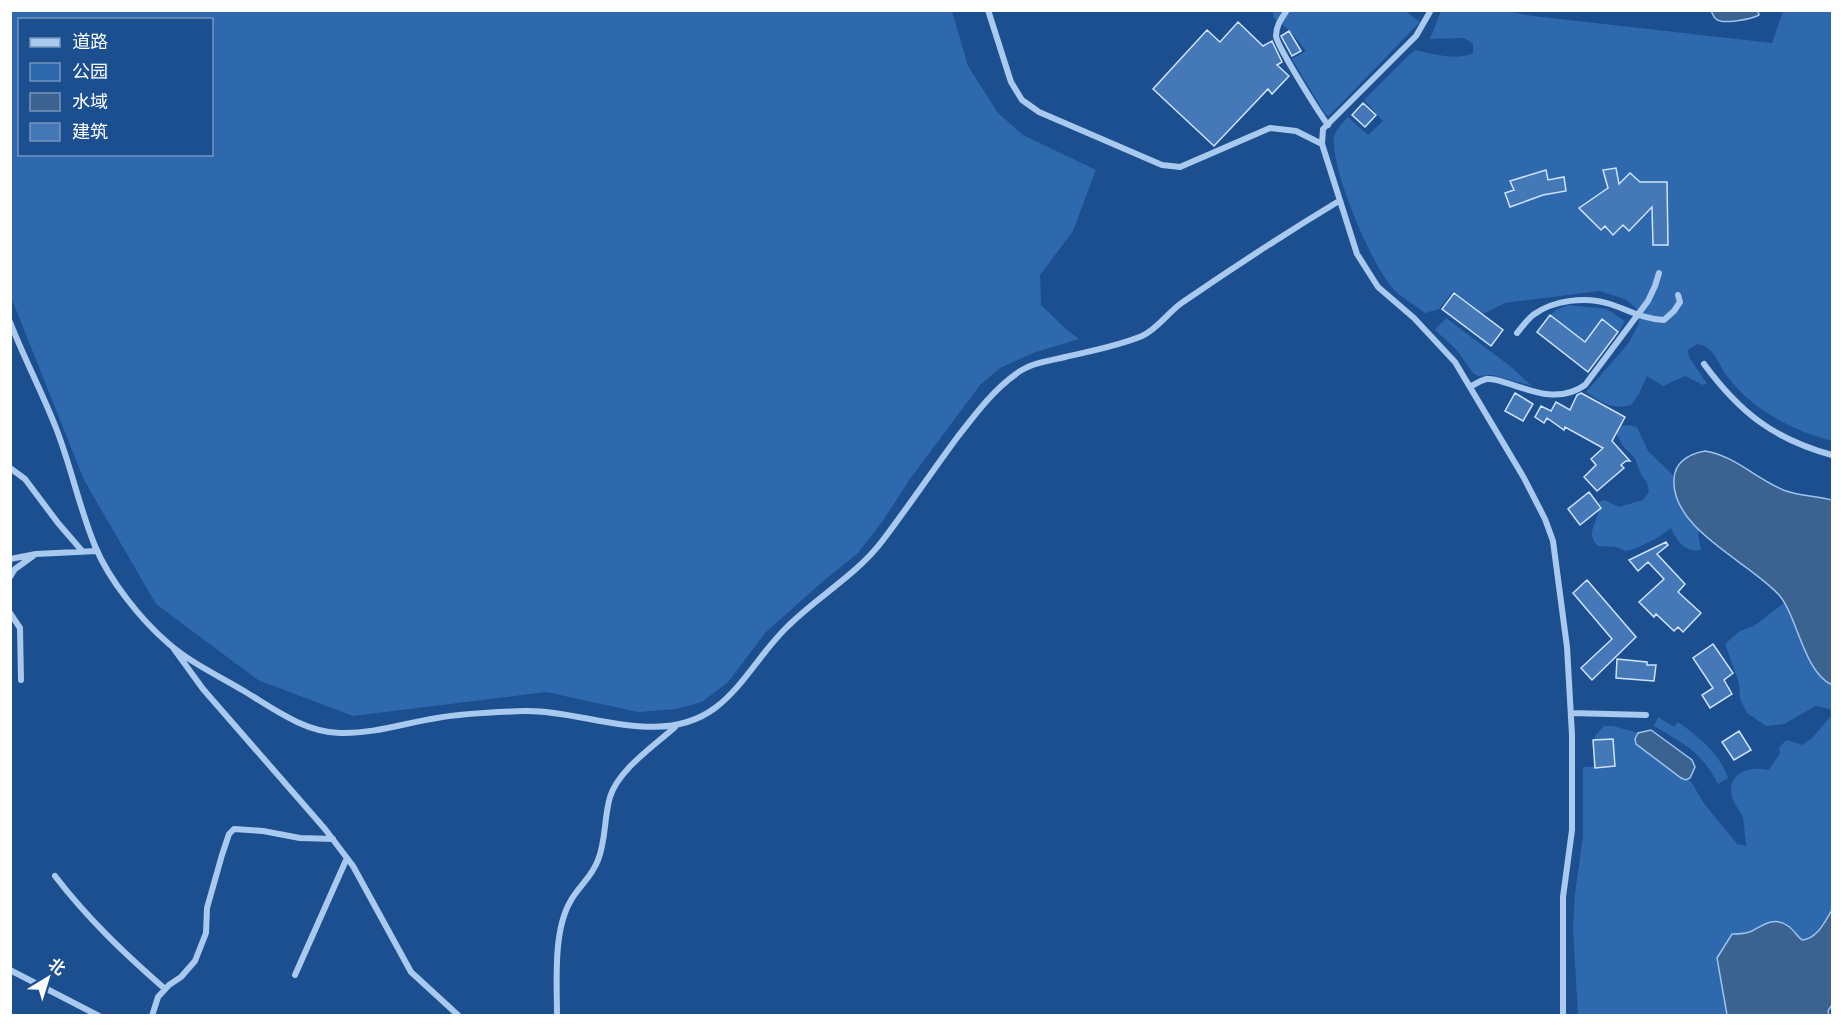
<svg xmlns="http://www.w3.org/2000/svg" width="1843" height="1026" font-family="'Fira Sans','Noto Sans SC',sans-serif">
<rect width="100%" height="100%" fill="#1b4f8f"/>
<path fill="#2e69ad" fill-rule="evenodd" d="M11,10l941,1 16,55 30,47 25,22 73,35 -23,61 -33,44 1,30 25,24 13,10 -46,14 -33,15 -20,17 -70,94 -28,43 -24,31 -37,30 -55,49 -38,50 -26,20 -26,7 -38,3 -92,-20 -193,24 -95,-36 -102,-76 -72,-124 -73,-183zM20,20h192v134h-192z
M1404,10l16,12 -91,94 -4,-2 -33,-55 14,-8 -15,-19 -18,-15 1,-6z
M1441,11h64l28,5 239,27 11,-32h49v430c-39,-11 -79,-30 -105,-65 -9,-12 -13,-30 -30,-32l-9,6 1,7 18,27 -4,1 -18,-9 -22,10 -16,-10 -8,18 -8,11c-19,5 -28,-2 -45,-13l42,-48 11,-21 -3,-15 -11,-9 -26,-8 -94,12 -22,11 -30,-23 -14,18 -14,4c-10,-8 -21,-14 -30,-22 -22,-22 -64,-121 -61,-152 0,-8 9,-16 14,-22l20,18 15,-14 -19,-21 46,-46 6,-4c14,4 44,11 57,3v-9l-9,-6 -34,1z
M1568,305l39,4 18,12 -6,11 -17,-12 -17,22 -35,-27 6,-5z
M1446,318l64,48 22,20 -40,-11 -14,1 -5,-3 -17,-24 -21,-19z
M1629,425l8,2 11,24 26,25c-1,22 11,37 25,54l-1,4 3,16c-16,3 -24,-9 -30,-22l-12,9 -22,11 -11,3 -10,-4 -18,-1c-15,-15 3,-24 1,-44l5,-2 15,7 24,-7 6,-8 -2,-10 -6,-7 -6,-17 -12,-12 -7,-13 3,-7z
M1784,603l45,81 3,1v225l-22,30h-8c-5,-4 -8,-10 -14,-14 -13,-10 -24,-1 -36,5 -6,3 -13,3 -20,3l-15,24 10,57 -149,1 -5,-88 2,-35 8,-57v-69l32,-1 -20,-26v-4l9,-10h9l25,7 -3,6 1,5 45,34 7,1 4,4 11,19 34,42 10,2c-3,-9 -2,-19 -4,-28 -3,-8 -9,-13 -11,-21 -6,-25 19,-31 37,-27l11,-17 -1,-5 7,-8 17,5 9,-7 19,-22 -1,-7 -14,-3 -32,18 -18,2 -19,-13 -7,-14 -1,-16 -14,-39 15,-13 14,-5z
M1658,717l16,10 4,-5c20,14 42,32 50,56l-10,6c-17,-33 -34,-40 -64,-58z"/>
<path fill="#3c6290" stroke="#9cc4f0" stroke-width="1.5" d="M1711,11h47l1,4c-7,4 -37,10 -43,4 -3,-2 -3,-5 -5,-8z
M1705,451c31,5 52,29 81,40 14,5 32,5 46,9v185c-29,-14 -34,-68 -53,-90 -29,-33 -108,-65 -105,-116 1,-17 15,-25 31,-28z
M1651,730l41,30 3,7 -5,11 -4,2 -5,-2 -45,-34 -1,-5 3,-6z
M1832,910v95l-4,6 1,4h-102l-10,-57 15,-24c7,0 14,0 20,-3 11,-6 23,-15 36,-5 6,4 9,10 14,14 15,-1 23,-19 30,-30z"/>
<path fill="#4478b7" stroke="#cfe3fa" stroke-width="1.5" d="M1238,22l25,24 9,-5 10,21 -5,3 12,11 -17,18 -4,-5 -54,57 -61,-57 54,-59 13,12z
M1289,31l12,20 -9,5 -11,-20z
M1363,103l13,12 -11,12 -13,-12z
M1616,168l3,16 11,-11 10,9h27l1,63h-15l-1,-38 -23,24 -6,-6 -10,10 -8,-9 -4,4 -22,-22 29,-20 -5,-18z
M1546,170l2,10 16,-3 2,14 -23,4 -33,12 -5,-14 9,-3 -4,-9z
M1454,293l49,37 -12,16 -49,-37z
M1550,315l35,27 17,-23 16,13 -30,40 -51,-40z
M1515,393l18,11 -10,17 -18,-10z
M1581,393l44,24 -13,24 18,20h-4l-5,4 3,3 -27,23 -13,-14 12,-12 -5,-6 12,-11 -38,-21 -1,3 -17,-12 -3,5 -9,-6 6,-11 10,5 5,-9 14,8 7,-15z
M1589,492l12,16 -21,17 -12,-16z
M1666,542l2,3 -11,9 28,30 -7,8 23,21 -18,19 -5,-5 -4,4 -18,-17 -2,3 -15,-15 25,-23 -16,-17 -10,9 -9,-11z
M1587,580l49,57 -44,43 -11,-12 31,-29 -39,-46z
M1713,644l20,29 -9,7 8,14 -22,14 -8,-13 11,-7 -20,-30z
M1617,659l30,3v3h9l-2,16 -38,-3z
M1739,731l12,19 -17,10 -12,-18z
M1613,739l2,27 -20,2 -2,-28z"/>
<g fill="none" stroke-linecap="round" stroke-linejoin="round">
<path stroke="#a9c9ee" stroke-width="6" d="M988,10l23,72 11,18 17,12 123,53 18,2 90,-39 26,3 26,13
M1287,10c-5,8 -11,15 -11,26 1,10 43,77 52,89
M1431,10l-15,26 -93,93 -1,15 35,110 21,33 36,31 41,44 69,116 21,41 8,22 14,106 5,88v95l-9,67v119
M10,322c14,36 32,70 46,106 15,38 23,79 39,118 14,34 46,74 74,98 22,19 50,32 75,47 30,18 60,41 96,42 33,1 65,-10 97,-15 29,-5 58,-6 88,-7 61,-1 135,38 190,-3 28,-21 45,-54 70,-79 31,-32 71,-53 98,-89 25,-33 48,-67 73,-101 18,-23 36,-48 60,-65 14,-11 32,-13 49,-17 26,-6 53,-11 77,-21 16,-7 27,-25 41,-34 51,-35 103,-69 156,-101
M1517,333c5,-6 10,-13 16,-18 20,-15 53,-19 77,-11 21,7 30,14 54,16l10,-9 6,-9 -2,-7
M1704,364c36,49 70,75 128,91
M1470,387c5,-3 11,-7 17,-8 8,-1 15,3 23,5 26,9 51,18 75,1l63,-84 7,-15 4,-13
M10,468l15,11 33,44 25,29
M10,559l26,-5 61,-3
M10,577l5,-8 18,-13
M10,613l10,15 1,52
M174,649l29,40 122,140 28,37 58,106 48,44
M1571,713l75,2
M55,876c33,43 69,77 110,113
M10,970l89,46
M295,975l52,-117
M152,1016l6,-19 11,-12 12,-8 14,-16 11,-28 1,-25 15,-53 7,-21 5,-5 29,2 37,7 33,1
M557,1016c0,-34 -4,-84 13,-114 8,-15 22,-25 28,-42 8,-19 6,-43 12,-63 9,-28 44,-51 65,-70"/>
</g>
<rect width="1843" height="1026" fill="none" stroke="#ffffff" stroke-width="24"/>
<rect x="18" y="18" width="195" height="138" fill="#1b4f8f" stroke="#7695bc" stroke-width="1.5"/>
<rect x="30" y="38" width="30" height="9" fill="#a9c9ee" stroke="#7695bc" stroke-width="1.5"/>
<text x="72" y="48" font-size="18" fill="#ffffff">道路</text>
<rect x="30" y="63" width="30" height="18" fill="#2e69ad" stroke="#7695bc" stroke-width="1.5"/>
<text x="72" y="78" font-size="18" fill="#ffffff">公园</text>
<rect x="30" y="93" width="30" height="18" fill="#3c6290" stroke="#7695bc" stroke-width="1.5"/>
<text x="72" y="108" font-size="18" fill="#ffffff">水域</text>
<rect x="30" y="123" width="30" height="18" fill="#4478b7" stroke="#7695bc" stroke-width="1.5"/>
<text x="72" y="138" font-size="18" fill="#ffffff">建筑</text>
<g transform="translate(48 978) rotate(38)" stroke="#1b4f8f" stroke-width="4.5" paint-order="stroke">
<path d="M0-4.5L10 22L0 15L-10 22Z" fill="#ffffff"/>
<text y="-9" font-size="16" font-weight="bold" text-anchor="middle" fill="#ffffff">北</text>
</g>
</svg>
